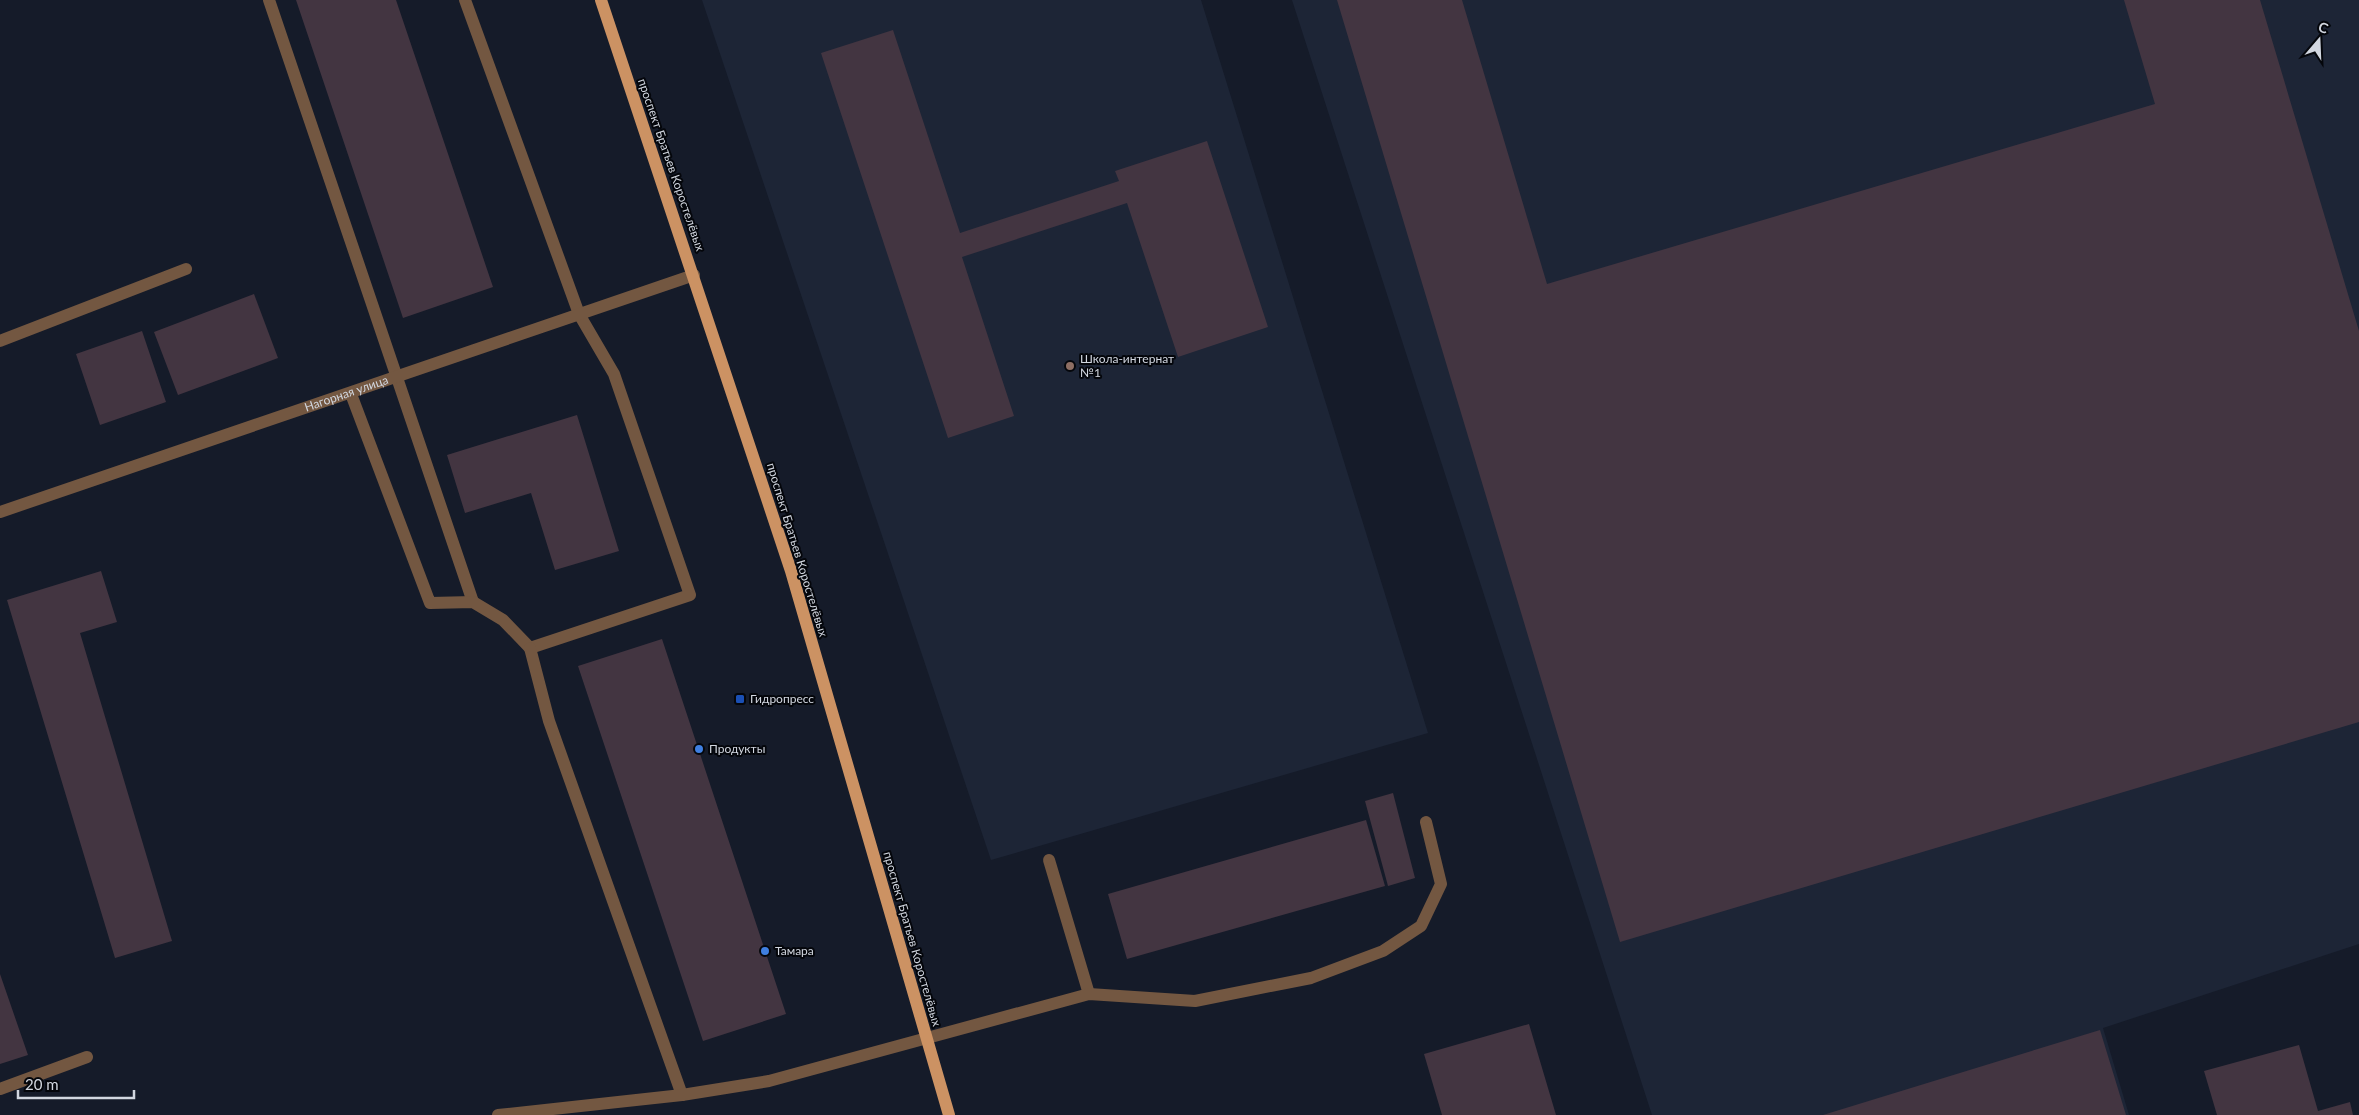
<svg xmlns="http://www.w3.org/2000/svg" width="2359" height="1115" font-family="Lato,sans-serif">
<rect width="100%" height="100%" fill="#151b29"/>
<path fill="#1d2536" d="M702,0h499l227,733 -437,127z
M1292,0h1067v944l-256,84 26,87h-477z"/>
<path fill="#433541" d="M296,0h100l97,287 -90,31z
M1337,0h125l85,284 608,-180 -31,-104h136l99,331v391l-739,220z
M893,30l67,203 159,-52 -4,-10 92,-30 61,186 -90,30 -51,-154 -165,54 52,159 -66,22 -127,-385z
M254,294l24,64 -100,37 -24,-63z
M142,331l24,71 -66,23 -24,-71z
M577,415l42,136 -64,19 -24,-77 -66,20 -18,-58z
M101,571l16,51 -37,11 92,308 -57,17 -108,-358z
M662,639l124,375 -83,27 -125,-375z
M1393,793l22,85 -27,8 -23,-85z
M1366,820l19,66 -258,73 -19,-65z
M0,974l28,81 -28,9z
M1529,1024l27,91h-114l-18,-61z
M2100,1030l26,85h-303z
M2299,1045l19,66 32,-9 3,13h-136l-13,-44z"/>
<g fill="none" stroke-linecap="round" stroke-linejoin="round">
<g stroke="#735741" stroke-width="12">
<path d="M269,0l204,602"/>
<path d="M0,341l186,-72"/>
<path d="M351,394l79,209 43,-1 30,18 27,28 160,-53 -76,-221 -35,-60 -114,-314"/>
<path id="s1" d="M0,512l694,-237"/>
<path d="M530,648l19,73 133,374"/>
<path d="M1049,860l40,134"/>
<path d="M0,1089l87,-32"/>
<path d="M498,1115l184,-20 87,-14 320,-87 106,7 116,-23 72,-27 38,-25 20,-42 -15,-62"/>
</g>
<path stroke="#cc9263" stroke-width="12" d="M601,0l190,571 158,544"/>
</g>
<circle fill="#8d6e63" stroke="#04060b" stroke-width="2" cx="1070" cy="366" r="5"/>
<rect fill="#1a4fb4" stroke="#04060b" stroke-width="2" x="735" y="694" width="10" height="10" rx="2.5"/>
<g fill="#3f7fe0" stroke="#04060b" stroke-width="2">
<circle cx="699" cy="749" r="5"/>
<circle cx="765" cy="951" r="5"/>
</g>
<g text-anchor="middle" stroke-width="4" stroke-linejoin="round" paint-order="stroke">
<g font-size="12" fill="#d2d7e0" stroke="#04060b">
<text transform="translate(671 165) rotate(71)" y="4">проспект Братьев Коростелёвых</text>
<text dy="4" stroke="none"><textPath href="#s1" startOffset="366">Нагорная улица</textPath></text>
<text transform="translate(797 550) rotate(73)" y="4">проспект Братьев Коростелёвых</text>
<text transform="translate(912 939) rotate(74)" y="4">проспект Братьев Коростелёвых</text>
</g>
<g font-size="12" fill="#d2d7e0" stroke="#04060b" text-anchor="start">
<text x="1080" y="363">Школа-интернат<tspan x="1080" dy="14">№1</tspan></text>
<text x="750" y="703">Гидропресс</text>
<text x="709" y="753">Продукты</text>
<text x="775" y="955">Тамара</text>
</g>
</g>
<g transform="translate(2319 40) rotate(19)" stroke="#04060b" stroke-width="4" paint-order="stroke">
<path d="M0-4L9 19L0 12L-9 19Z" fill="#d2d7e0"/>
<text y="-8" font-size="14" font-weight="bold" text-anchor="middle" fill="#d2d7e0">С</text>
</g>
<path d="M18 1090v8h116v-8" fill="none" stroke="#d2d7e0" stroke-width="2.5"/>
<text x="25" y="1090" font-size="15" fill="#d2d7e0" stroke="#04060b" stroke-width="4" paint-order="stroke">20 m</text>
</svg>
